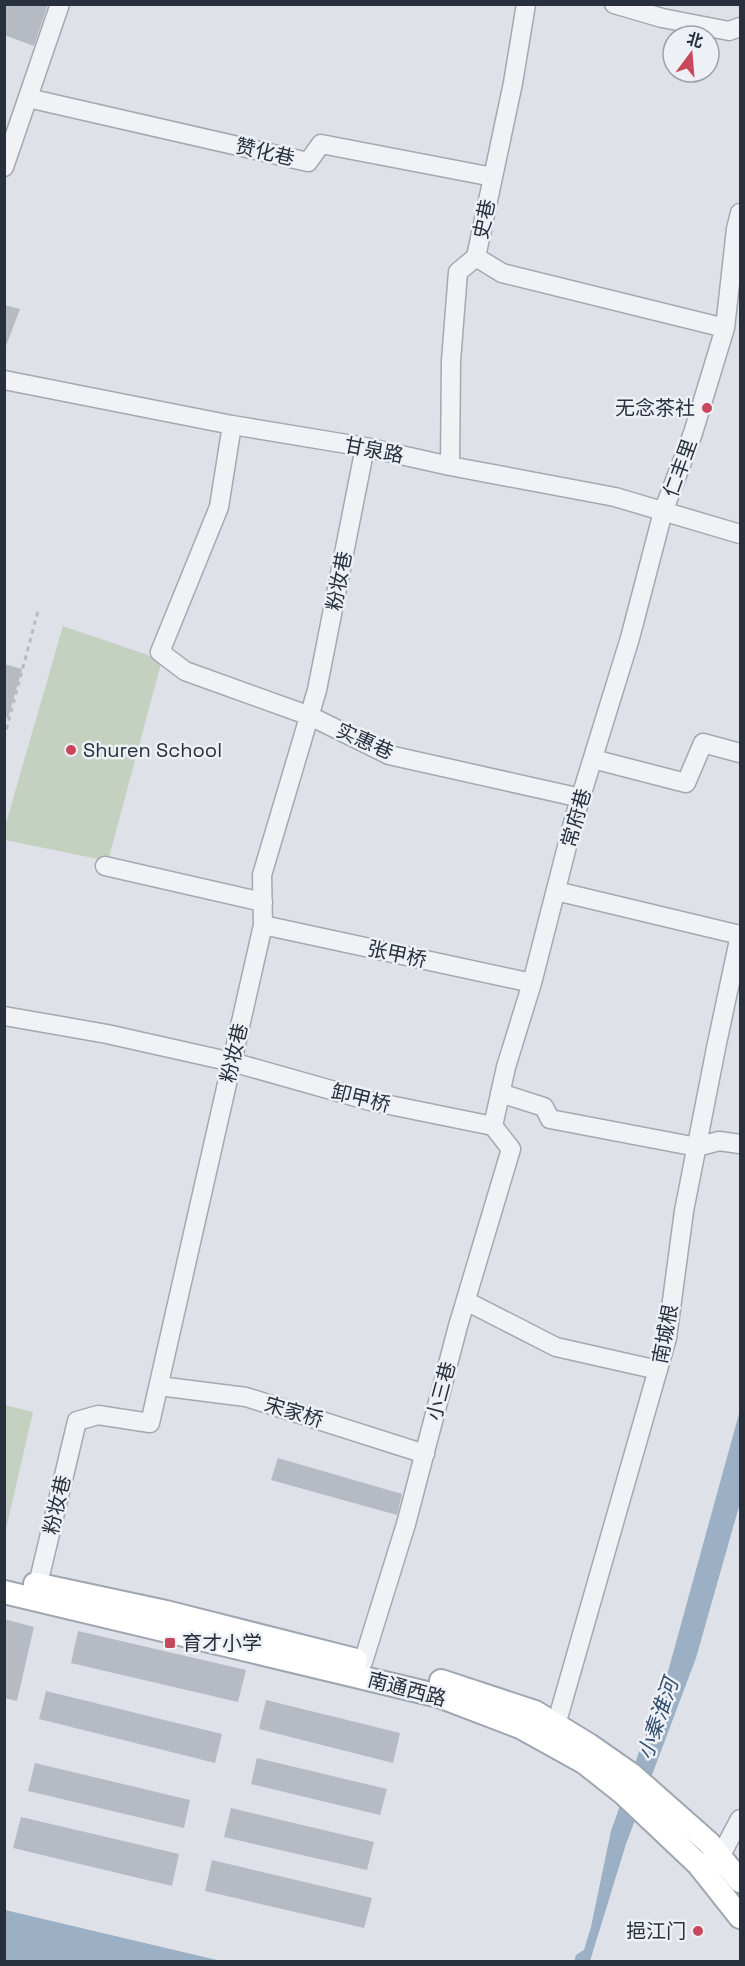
<svg xmlns="http://www.w3.org/2000/svg" width="745" height="1966" font-family="'Space Grotesk','Noto Sans SC',sans-serif">
<rect width="100%" height="100%" fill="#dee1e7"/>
<path fill="#c4d0c0" d="M63,626l99,34 -54,201 -103,-21 -1,-10z
M5,1405l28,7 -27,117h-2z"/>
<path fill="#9bafc5" d="M740,1410v93l-44,155 -70,186 -36,117 -16,1 2,-7 8,-5 7,-23 20,-96 28,-79 22,-55z
M5,1910l216,51h-216z"/>
<path fill="#b6bbc3" d="M4,4h44l-14,42 -30,-11z
M4,305l16,4 -14,37h-2z
M4,664l18,5 -14,49 -4,-1z
M278,1458l124,36 -5,21 -126,-35z
M4,1619l30,8 -17,74 -13,-3z
M78,1631l168,39 -8,32 -167,-39z
M46,1691l176,43 -7,29 -176,-44z
M266,1700l134,33 -7,30 -134,-34z
M257,1758l130,31 -7,26 -129,-31z
M35,1763l155,37 -6,28 -156,-37z
M231,1808l143,34 -7,28 -143,-33z
M21,1817l158,37 -7,32 -159,-38z
M212,1860l160,38 -8,30 -159,-37z"/>
<g fill="none" stroke-linecap="round" stroke-linejoin="round">
<defs>
<path id="minor" d="M614,4l48,14 67,13 11,-4
M28,98l280,64 13,-18 172,33
M4,167l56,-163
M476,257l26,16 223,55
M4,380l228,45 133,22 85,19 165,31 125,37
M232,425l-13,82 -59,145 25,19 125,45 79,39 192,43
M450,466l1,-105 7,-89 18,-15 37,-174 13,-79
M593,759l93,24 17,-40 37,10
M105,866l158,36
M556,891l184,44
M263,925l269,58
M4,1016l103,18 125,28 138,39 123,25
M500,1093l44,14 6,12 147,28 22,-6 21,3
M493,1126l13,-59 26,-84 42,-164 56,-181 33,-126 30,-79 32,-105 11,-99 4,-16
M466,1301l90,46 102,23
M159,1386l87,11 179,57
M38,1584l39,-163 21,-6 52,8 113,-498 -1,-50 55,-185 48,-243
M363,1662l43,-138 52,-198 53,-177 -18,-23
M556,1725l111,-387 17,-127 32,-163 24,-113
M720,1857l20,-38"/>
<path id="major" d="M35,1584l131,28 190,48
M4,1592l435,104 81,31 65,36 38,30 75,71 42,53
M441,1681l94,31 54,33 43,30 77,68 31,38"/>
</defs>
<use href="#minor" stroke="#a4a8b1" stroke-width="21"/>
<use href="#major" stroke="#9ea6b2" stroke-width="26"/>
<path stroke="#b8bcc1" stroke-width="3" stroke-dasharray="4.5 4.5" stroke-linecap="butt" d="M4,738l34,-127"/>
<use href="#minor" stroke="#f0f2f5" stroke-width="18"/>
<use href="#major" stroke="#fff" stroke-width="22"/>
</g>
<g fill="#c7485b" stroke="#edf0f5" stroke-width="2">
<circle cx="707" cy="408" r="6"/>
<circle cx="71" cy="750" r="6"/>
<rect x="164" y="1637" width="12" height="12" rx="3"/>
<circle cx="698" cy="1931" r="6"/>
</g>
<g text-anchor="middle" stroke-width="5" stroke-linejoin="round" paint-order="stroke">
<g font-size="20" fill="#28303d" stroke="#edf0f5">
<text transform="translate(265 152) rotate(13)" y="7">赞化巷</text>
<text transform="translate(484 219) rotate(-78)" y="7">史巷</text>
<text transform="translate(374 450) rotate(11)" y="7">甘泉路</text>
<text transform="translate(680 468) rotate(-70)" y="7">仁丰里</text>
<text transform="translate(339 581) rotate(-79)" y="7">粉妆巷</text>
<text transform="translate(365 741) rotate(24)" y="7">实惠巷</text>
<text transform="translate(576 818) rotate(-74)" y="7">常府巷</text>
<text transform="translate(397 954) rotate(12)" y="7">张甲桥</text>
<text transform="translate(234 1053) rotate(-77)" y="7">粉妆巷</text>
<text transform="translate(361 1098) rotate(14)" y="7">卸甲桥</text>
<text transform="translate(665 1334) rotate(-79)" y="7">南城根</text>
<text transform="translate(441 1391) rotate(-75)" y="7">小三巷</text>
<text transform="translate(294 1412) rotate(17)" y="7">宋家桥</text>
<text transform="translate(57 1505) rotate(-77)" y="7">粉妆巷</text>
<text transform="translate(407 1689) rotate(15)" y="7">南通西路</text>
</g>
<g font-size="20" fill="#28303d" stroke="#edf0f5" text-anchor="end">
<text x="695" y="415">无念茶社</text>
<text x="83" y="757" text-anchor="start">Shuren School</text>
<text x="182" y="1650" text-anchor="start">育才小学</text>
<text x="686" y="1938">挹江门</text>
</g>
<g font-size="21" font-style="italic" fill="#344e6e" stroke="#edf0f5">
<text transform="translate(658 1719) rotate(-71)" y="7">小秦淮河</text>
</g>
</g>
<rect width="745" height="1966" fill="none" stroke="#28303d" stroke-width="12"/>
<g transform="translate(691 54) rotate(16)"><circle r="28" fill="#edf0f5" stroke="#9ea3ab" stroke-width="1.5"/>
<path d="M0-4.5L10 22L0 15L-10 22Z" fill="#c7485b"/>
<text y="-9" font-size="16" font-weight="bold" text-anchor="middle" fill="#28303d">北</text>
</g>
</svg>
